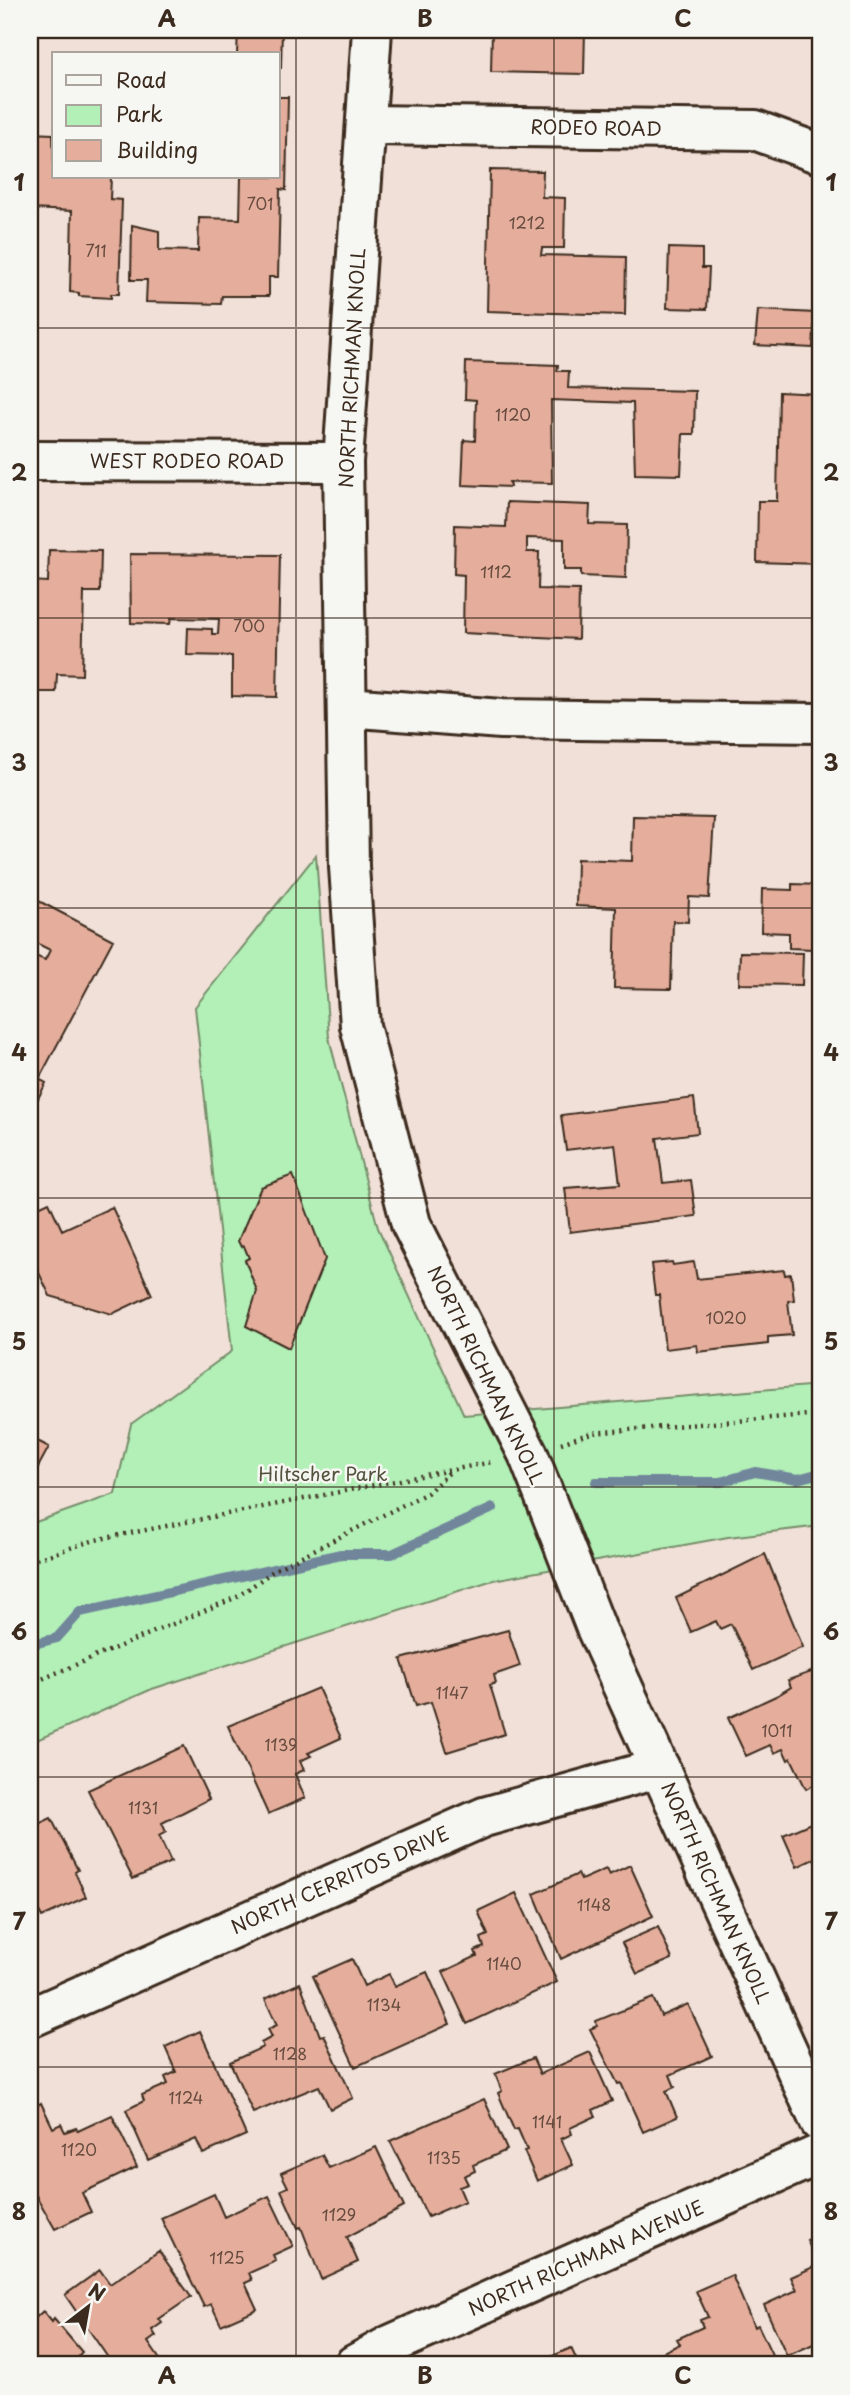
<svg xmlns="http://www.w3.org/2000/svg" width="850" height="2395" font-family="'Playpen Sans',sans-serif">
<rect width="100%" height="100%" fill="#f1e0d8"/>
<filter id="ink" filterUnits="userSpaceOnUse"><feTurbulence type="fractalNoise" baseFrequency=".0143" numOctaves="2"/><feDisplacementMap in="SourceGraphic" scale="14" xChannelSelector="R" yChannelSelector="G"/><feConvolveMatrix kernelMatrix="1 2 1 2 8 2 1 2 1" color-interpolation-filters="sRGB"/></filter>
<g filter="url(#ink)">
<path fill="#b2f0b7" stroke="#768d6a" stroke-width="2" d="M316,855l13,183 49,190 86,187 356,-30v141l-92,11 -235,43 -341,109 -122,54v-219l85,-30 16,-70 101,-73 -37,-344z"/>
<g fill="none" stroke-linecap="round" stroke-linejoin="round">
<path stroke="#71869b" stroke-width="10" d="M596,1482h125l34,-10 43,7 22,-6
M30,1645l27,-7 23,-26 261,-58h51l101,-46"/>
</g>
<path fill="#e5ae9c" stroke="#3b2a1e" stroke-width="2" d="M238,30h44l-1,38h-3v-14h-41z
M492,30h93l-1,44 -93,-2z
M278,97h10l-2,93 -6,-1 -2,88h-9v19h-47l-1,8 -75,-2 1,-22h-16l1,-55 27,6v19l39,1 1,-33 41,1 1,-42h37z
M30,133l23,1 1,43h57l-1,22 12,1 -3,94h-8v4l-32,-2v-3l-9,-1 2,-81 -42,-2z
M490,170l53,1 -1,26 23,1 -1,50h-22l-1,7 85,2 -1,58 -138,-4z
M669,248l33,1v19h7l-2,41 -40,-1z
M758,310l57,3 -2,35 -58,-3z
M466,362l92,3 -1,6h12l-1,17 127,3 -1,43h-11l-2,41 -46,-1 -2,-71 -82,-3 1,83 -43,-1 1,5 -48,-2 2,-45 11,1 1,-41 -11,-1z
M779,392l41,2v170l-63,-2 1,-61h19z
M507,502l83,3 -1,19 38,1 -1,53 -45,-2v-6h-17v-31l-37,-1v14h12l-1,37 41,1 -1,49 -115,-6 1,-58 -10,-1 1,-49 51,2z
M49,550l52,1 -1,41h-16l-2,83 -25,-1 -1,18h-26v-111l18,1z
M130,554l150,1 -3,142 -45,-1v-40l-45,-1 1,-27 24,1v5h6l1,-15 -48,-1 -1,6 -39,-1z
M633,816l81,2 -5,80 -20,-1 -1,25 -15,-1 -2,68 -57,-1 2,-80 -40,-2 1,-47 55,2z
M792,884l28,1v100h-6l1,-24 3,-5h-5v-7l-24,-1v-15l-28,-1 1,-43 30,1z
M35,899l78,41 -74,139 7,4 -16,31v-160l15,6 5,-10 -20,-10v-31z
M740,952l63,1 -1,32 -63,-1z
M694,1098l4,35 -41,5 6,45 28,-3 5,36 -126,16 -5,-44 55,-4 -5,-40 -49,6 -5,-35z
M293,1175l32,84 -36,89 -43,-22 11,-35 -12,-31 4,-2 -5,-12 -3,1 -3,-6 23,-54z
M49,1202l13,28 50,-23 40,88 -40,19 -62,-18 -20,-42v-43z
M672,1262l1,3 21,-3 3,17 87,-9 1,5 6,-1 3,26 -6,1 4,34 -24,2v7l-70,8 -1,-7 -32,4 -6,-54h-4l-4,-31z
M30,1437l19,10 -19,35z
M765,1554l38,93 -50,23 -22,-46 -11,5 -4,-8 -25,11 -15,-34z
M508,1630l12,36 -26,9 2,8 -6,2 15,49 -58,18 -16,-50 -15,4 -15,-47z
M820,1669v113l-14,7 -15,-31 -3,2 -5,-11 -9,4 -4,-8 -24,11 -18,-38 50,-23 13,-8 -3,-7z
M318,1688l23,50 -33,15 3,3 -11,5 4,9 -9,4 10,24 -37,16 -40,-88z
M184,1746l25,53 -47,24 4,9 -7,4 12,26 -38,17 -45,-89z
M51,1818l27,52 -3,2 11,25 -44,20 -3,-6 -9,4v-87z
M820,1819v37l-23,11 -14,-32z
M630,1865l23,51 -92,43 -27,-65 44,-20 3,6 25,-11 3,6z
M516,1893l41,89 -90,42 -24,-52 34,-16 -2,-5 9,-4 -3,-9 7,-3 -10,-24z
M658,1927l14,32 -35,15 -15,-31z
M352,1959l12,27 25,-12 6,12 32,-14 23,52 -95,43 -42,-91z
M300,1983l20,53 4,-1 29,63 -23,11 -11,-23 -66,27 -23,-51 33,-15 -2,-4 11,-6 -4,-8 9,-4 -12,-26z
M653,1998l8,18 27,-12 24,52 -42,19 5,12 -9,4 11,26 -34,15 -22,-49 -3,1 -28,-55 7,-3 -1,-5z
M200,2031l46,104 -43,19 -7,-15 -48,21 -22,-50 18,-9 -2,-6 26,-11 -3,-7 11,-5 -11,-25z
M590,2052l22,49 -19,9 3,6 -26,12 2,6 -11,5 12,26 -36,16 -13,-30 3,-1 -9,-21 -4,1 -16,-37 4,-2 -7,-17 38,-16 7,16z
M484,2099l23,51 -34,15 2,6 -11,5 4,8 -9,3 6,14 -37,16 -38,-76z
M41,2103l12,25 8,-4 4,8 11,-4 2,3 34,-16 25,52 -55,26 9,19 -36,17 -25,-44v-76z
M376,2147l28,60 -57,30 11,25 -37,17 -20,-52 -3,1 -17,-38 7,-3 -7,-14 41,-18 7,13z
M214,2194l10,23 45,-21 24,50 -20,9 3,6 -27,12 3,7 -7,3 12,26 -36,16 -10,-21 -7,3 -43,-89z
M820,2234v107l-33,15 -23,-51 33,-15 -6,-13 27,-12 -11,-25z
M159,2251l32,46 -32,22 3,4 -10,7 4,6 -8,6 15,22 -50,1 -48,-70 35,-25 10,14z
M732,2275l22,52 4,-2 17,36 -7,4h-104l-5,-11 21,-10 -3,-5 26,-12 -3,-7 8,-3 -12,-26z
M43,2311l9,11 2,-3 28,33 -3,3 9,10h-58v-42z
M571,2348l8,17h-42l-1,-2z"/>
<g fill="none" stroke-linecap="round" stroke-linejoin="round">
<defs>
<path id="minor" d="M367,125l388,5 65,24
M30,461l313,1
M347,707l154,12 319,4
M30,2018l454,-201 176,-49"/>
<path id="tertiary" d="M372,30l-29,432 6,405 11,159 51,198 117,230 68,174 224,494
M354,2365l38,-21 428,-190"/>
</defs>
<use href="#minor" stroke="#3b2a1e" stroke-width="44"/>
<use href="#tertiary" stroke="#3b2a1e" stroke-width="44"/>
<path stroke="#3b2a1e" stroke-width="4.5" stroke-dasharray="2 5" stroke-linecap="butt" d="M561,1443l30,-10 229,-19
M30,1561l65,-21 397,-78
M30,1684l207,-87 39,-28 151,-76 23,-21"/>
<use href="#minor" stroke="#f6f6f2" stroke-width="38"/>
<use href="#tertiary" stroke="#f6f6f2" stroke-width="38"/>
</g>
</g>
<path fill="none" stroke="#3b2a1e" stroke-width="2" stroke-opacity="0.55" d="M296,30v2335M554,30v2335M30,328h790M30,618h790M30,908h790M30,1198h790M30,1487h790M30,1777h790M30,2067h790"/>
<g text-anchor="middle" stroke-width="5" stroke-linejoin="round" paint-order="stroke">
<g font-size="16" fill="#664b3e">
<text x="260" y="210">701</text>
<text x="527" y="229">1212</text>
<text x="96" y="257">711</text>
<text x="513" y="421">1120</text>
<text x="496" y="578">1112</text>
<text x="249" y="632">700</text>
<text x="726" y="1324">1020</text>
<text x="452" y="1699">1147</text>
<text x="777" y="1737">1011</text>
<text x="281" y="1751">1139</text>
<text x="143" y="1814">1131</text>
<text x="594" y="1911">1148</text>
<text x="504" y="1970">1140</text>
<text x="384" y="2011">1134</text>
<text x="290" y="2060">1128</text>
<text x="186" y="2104">1124</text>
<text x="547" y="2128">1141</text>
<text x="79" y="2156">1120</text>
<text x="444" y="2164">1135</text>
<text x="339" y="2221">1129</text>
<text x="227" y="2264">1125</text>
</g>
<g font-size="19" fill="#3b2a1e" stroke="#f6f6f2">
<text transform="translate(596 128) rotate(1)" y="7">RODEO ROAD</text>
<text transform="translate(352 368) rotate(-87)" y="7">NORTH RICHMAN KNOLL</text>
<text x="187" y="468">WEST RODEO ROAD</text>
<text transform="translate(486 1375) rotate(64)" y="7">NORTH RICHMAN KNOLL</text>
<text transform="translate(340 1880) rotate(-24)" y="7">NORTH CERRITOS DRIVE</text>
<text transform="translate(716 1893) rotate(66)" y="7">NORTH RICHMAN KNOLL</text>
<text transform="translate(586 2258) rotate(-24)" y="7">NORTH RICHMAN AVENUE</text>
</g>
<g font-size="19" fill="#53523d" stroke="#f6f6f2">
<text x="323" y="1481">Hiltscher Park</text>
</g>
</g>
<rect width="850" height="2395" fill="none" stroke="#f6f6f2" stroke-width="77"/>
<rect x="52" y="52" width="228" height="126" fill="#f6f6f2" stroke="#aba49d" stroke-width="2"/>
<rect x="66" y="75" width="35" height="10" fill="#f6f6f2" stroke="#aba49d" stroke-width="2"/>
<text x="116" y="88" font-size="21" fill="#3b2a1e">Road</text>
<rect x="66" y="105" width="35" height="21" fill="#b2f0b7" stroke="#aba49d" stroke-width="2"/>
<text x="116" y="122" font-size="21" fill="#3b2a1e">Park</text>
<rect x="66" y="140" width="35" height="21" fill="#e5ae9c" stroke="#aba49d" stroke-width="2"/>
<text x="116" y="158" font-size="21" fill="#3b2a1e">Building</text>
<g transform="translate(88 2307) rotate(31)" stroke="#f6f6f2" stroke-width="5" paint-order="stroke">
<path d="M0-5L12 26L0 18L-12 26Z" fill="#3b2a1e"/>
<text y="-10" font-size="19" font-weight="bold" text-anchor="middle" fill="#3b2a1e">N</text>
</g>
<rect x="38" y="38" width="774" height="2318" fill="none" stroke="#3b2a1e" stroke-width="2.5"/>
<g font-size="23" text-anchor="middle" font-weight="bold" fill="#3b2a1e">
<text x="167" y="27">A</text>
<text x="425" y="27">B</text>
<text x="683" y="27">C</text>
<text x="19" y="191">1</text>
<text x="831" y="191">1</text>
<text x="19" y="481">2</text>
<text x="831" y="481">2</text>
<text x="19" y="771">3</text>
<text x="831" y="771">3</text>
<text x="19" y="1061">4</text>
<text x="831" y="1061">4</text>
<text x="19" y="1350">5</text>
<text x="831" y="1350">5</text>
<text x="19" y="1640">6</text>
<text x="831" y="1640">6</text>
<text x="19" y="1930">7</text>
<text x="831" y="1930">7</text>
<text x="19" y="2220">8</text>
<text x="831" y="2220">8</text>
<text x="167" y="2384">A</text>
<text x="425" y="2384">B</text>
<text x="683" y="2384">C</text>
</g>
</svg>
